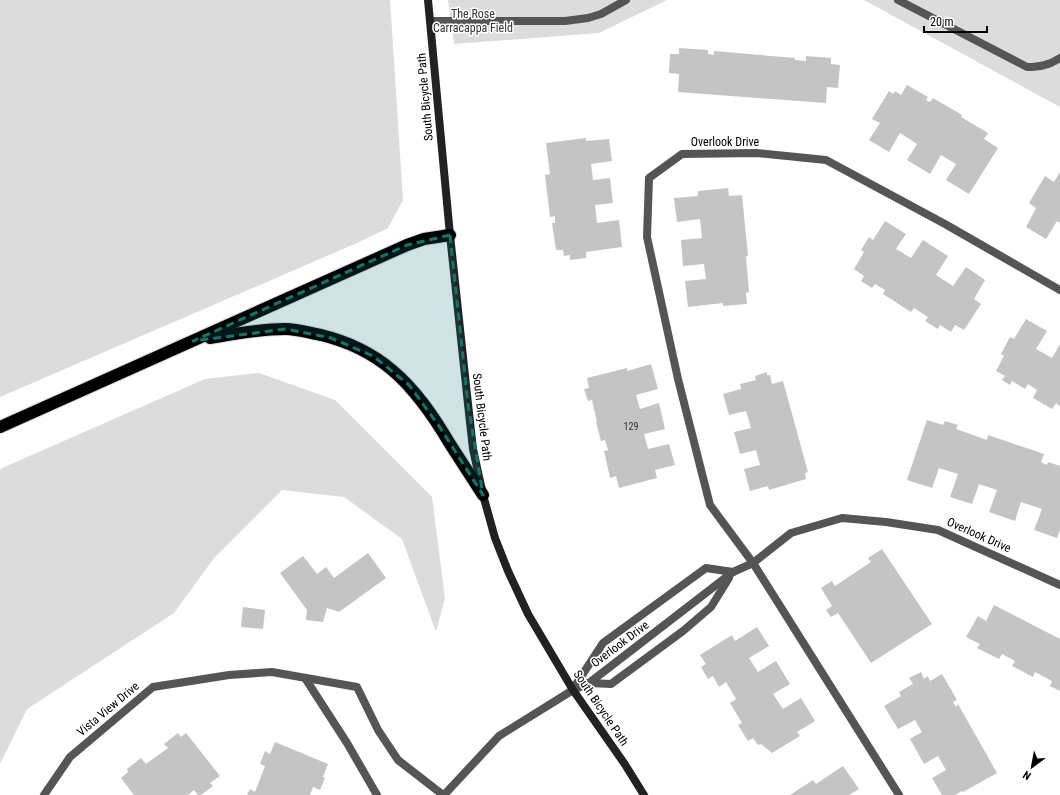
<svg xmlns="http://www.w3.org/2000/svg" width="1060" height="795" font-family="'Roboto Condensed',sans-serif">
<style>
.green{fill:#dcdcdc}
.building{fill:#c4c4c4}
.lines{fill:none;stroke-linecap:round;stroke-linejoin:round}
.highway-casing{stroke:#dbdbdb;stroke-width:14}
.street{stroke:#555;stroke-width:8}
.secondary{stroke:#222;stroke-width:8}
.highway{stroke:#000;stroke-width:12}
.marked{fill:#0f766e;fill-opacity:0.2;stroke:#0f766e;stroke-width:3;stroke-dasharray:8 5;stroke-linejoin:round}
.labels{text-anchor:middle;stroke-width:3;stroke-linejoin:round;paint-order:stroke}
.number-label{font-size:10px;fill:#313131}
.park-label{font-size:12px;fill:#333;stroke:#fff}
.street-label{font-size:12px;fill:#000;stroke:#fff}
</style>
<rect width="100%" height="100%" fill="#fff"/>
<g class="green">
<polygon points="0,0 390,0 403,200 388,228 357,243 0,397"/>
<polygon points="448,0 667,0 599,33 454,44"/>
<polygon points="864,0 1060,0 1060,107"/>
<polygon points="259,373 335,400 432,497 445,598 436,632 402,539 344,497 282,490 214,558 174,613 27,709 0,764 0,469 205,379"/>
</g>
<g class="building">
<polygon points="679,48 708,50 708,54 714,55 714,51 795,58 795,60 806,61 806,56 831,58 831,64 840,65 838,88 827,87 826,103 678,92 679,74 669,73 670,54 679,54"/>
<polygon points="907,85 928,97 926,100 930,102 933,98 962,115 961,117 988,133 984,139 998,148 969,194 946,180 956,164 941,155 930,174 907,160 917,144 900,133 889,152 869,140 880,123 872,119 889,91 893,94 895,91 901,95"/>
<polygon points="586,138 586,141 609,139 612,161 591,164 593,180 610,178 613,203 595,205 597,223 619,220 622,247 586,252 586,258 570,260 570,255 564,256 563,250 556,250 552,223 555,223 555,216 550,217 545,175 550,174 546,143"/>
<polygon points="1060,172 1060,223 1057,221 1046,239 1026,227 1036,208 1029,203 1045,176 1054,182"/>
<polygon points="728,188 729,196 742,195 748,255 746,257 749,292 746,293 747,304 723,306 723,303 688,307 685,281 706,279 704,264 683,266 681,240 702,238 700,219 677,222 674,198 698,196 698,191"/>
<polygon points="885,221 906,234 896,249 911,258 923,240 948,256 936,275 953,286 966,267 985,280 974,299 981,304 964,330 955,325 951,332 940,325 938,329 925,321 928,317 914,308 911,312 883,294 885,290 875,284 872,288 861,281 864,276 854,269 864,252 861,250 869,237 873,240"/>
<polygon points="1026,319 1047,331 1036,349 1052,358 1060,344 1060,406 1056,403 1052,409 1033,398 1037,390 1028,384 1025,389 1012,381 1010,385 1002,380 1005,376 996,371 1004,356 1001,354 1010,337 1014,339"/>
<polygon points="651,364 658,389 636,395 640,409 659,403 665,429 644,434 648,449 669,444 675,465 655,470 657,478 619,488 616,476 610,478 604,451 608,450 605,440 601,441 596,422 597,422 592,400 588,401 584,389 589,388 587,378 627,368 627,371"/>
<polygon points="767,372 767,375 770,375 772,384 783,381 808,472 805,473 806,479 769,490 768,486 750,491 744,469 760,465 756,450 740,454 734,432 751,428 746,411 729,415 723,394 741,389 740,384 756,380 755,376"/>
<polygon points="927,420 943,425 945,421 958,425 956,429 987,440 988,435 1044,454 1041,462 1047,465 1048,462 1060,466 1060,530 1057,538 1034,530 1042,509 1021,502 1015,521 989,512 997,490 979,484 972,504 950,497 958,474 939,468 932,488 907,480"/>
<polygon points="882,549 932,624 871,663 838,613 831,617 826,610 832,606 821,588 832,581 835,586 871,562 868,558"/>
<polygon points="368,553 386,578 339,612 327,608 323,622 306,620 307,610 280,573 303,556 317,574 326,567 334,578"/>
<polygon points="994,605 1060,639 1060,691 1050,686 1052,681 1035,672 1033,677 1012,666 1015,661 1002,654 999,659 977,648 980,644 966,637 978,616 986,621"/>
<polygon points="243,607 265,610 263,629 241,627"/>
<polygon points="757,627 769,646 749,658 758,672 776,661 790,684 773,694 783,709 801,698 815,721 797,732 800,736 772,753 761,744 758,745 753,738 748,741 738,725 742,723 730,703 736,699 726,682 719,687 713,676 708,679 701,667 706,664 700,655 732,635 735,641"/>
<polygon points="921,672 924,679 928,676 930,681 942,674 957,700 953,702 956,707 958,704 997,773 963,792 962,791 955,795 942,795 932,778 946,770 938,756 924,764 910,739 922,732 915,720 898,729 884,706 901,696 899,692 913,684 909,678"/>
<polygon points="178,733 181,737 186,733 220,776 210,783 213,786 201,795 198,795 194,790 188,795 134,795 121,778 128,772 127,769 141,758 146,764 168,748 164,744"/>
<polygon points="275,742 328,764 323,777 325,778 320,790 313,787 310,795 247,795 250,789 255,792 265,766 260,764 265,751 270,754"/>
<polygon points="843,766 859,789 849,795 790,795 813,780 816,784"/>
</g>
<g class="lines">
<defs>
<g id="highway">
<path d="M210 338C234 334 260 329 285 329 297 329 310 333 321 335 346 341 372 353 392 370 416 390 434 417 450 444 461 461 472 478 483 495"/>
<polyline points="0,427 407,245 424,239 450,235"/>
</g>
</defs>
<use href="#highway" class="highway-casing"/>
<g class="street">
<path d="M898 0 1027 67C1040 67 1049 65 1060 58"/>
<polyline points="430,21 565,21 588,18 601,14 626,0"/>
<polyline points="305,678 347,743 377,795"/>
<polyline points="589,683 611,684 683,631 711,607 729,578"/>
<polyline points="573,689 603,643 706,568 733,572"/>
<polyline points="44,795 70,757 153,687 229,675 272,672 357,687 378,730 398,760 443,795"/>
<polyline points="444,795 499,736 573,690 589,683 733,572 753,563 791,533 842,518 886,522 938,530 1060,585"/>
<polyline points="899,795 753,563 710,505 678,379 647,237 649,178 682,154 756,153 826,160 945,224 1060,290"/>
</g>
<polyline class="secondary" points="428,0 450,235 468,404 473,449 483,495 495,538 508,571 528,614 573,690 624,763 644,795"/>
<use href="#highway" class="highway"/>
</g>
<path class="marked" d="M450 235 468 404 483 495 439 426 409 385 373 356 331 338 286 329 193 341 407 245Z"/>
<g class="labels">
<g class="number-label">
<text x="631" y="430">129</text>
</g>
<g class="park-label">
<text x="473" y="18">The Rose<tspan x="473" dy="14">Carracappa Field</tspan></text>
</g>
<g class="street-label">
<text transform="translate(425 97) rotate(-95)" y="4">South Bicycle Path</text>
<text x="725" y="146">Overlook Drive</text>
<text transform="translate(482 417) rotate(83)" y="4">South Bicycle Path</text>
<text transform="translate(979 535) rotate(24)" y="4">Overlook Drive</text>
<text transform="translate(620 644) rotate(-37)" y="4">Overlook Drive</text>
<text transform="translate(601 708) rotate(56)" y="4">South Bicycle Path</text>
<text transform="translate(108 709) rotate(-40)" y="4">Vista View Drive</text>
</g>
</g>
<g transform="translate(1032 767) rotate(212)" stroke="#ffffff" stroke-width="3" paint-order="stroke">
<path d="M0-3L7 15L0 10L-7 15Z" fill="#000000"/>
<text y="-6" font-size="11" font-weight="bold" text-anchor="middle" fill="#000000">N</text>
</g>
<path d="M924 26v6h63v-6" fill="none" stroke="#000000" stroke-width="2"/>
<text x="930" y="26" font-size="12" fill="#000000" stroke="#ffffff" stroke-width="3" paint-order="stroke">20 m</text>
</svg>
